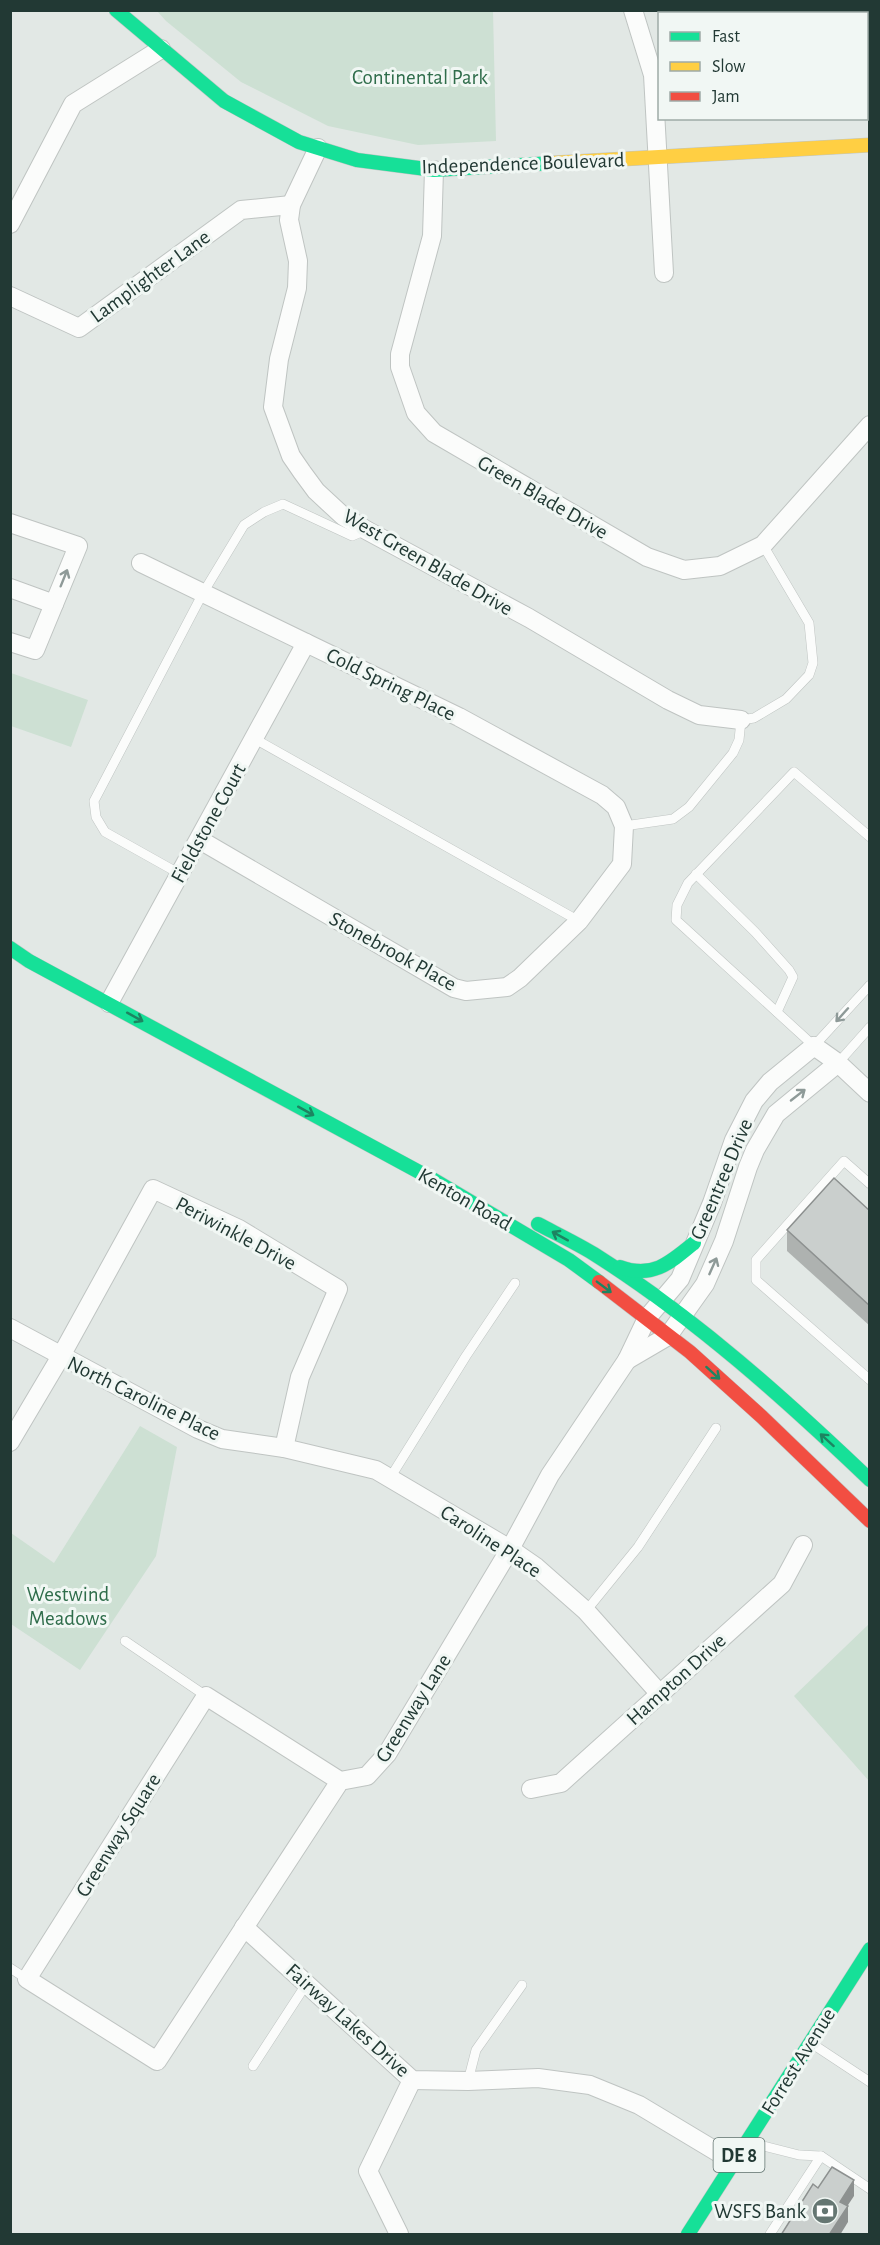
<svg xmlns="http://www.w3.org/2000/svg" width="880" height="2245" font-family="'Alegreya Sans',sans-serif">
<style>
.green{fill:#cde0d3}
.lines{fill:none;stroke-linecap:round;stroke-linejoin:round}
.lane-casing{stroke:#bfc4c2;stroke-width:10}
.street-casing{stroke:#bfc4c2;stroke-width:20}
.fast-casing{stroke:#bfc5c3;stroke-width:15}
.slow-casing{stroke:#bfc5c3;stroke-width:15}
.jam-casing{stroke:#bfc5c3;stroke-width:15}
.lane{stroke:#fbfcfb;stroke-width:9}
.street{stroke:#fbfcfb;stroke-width:18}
.fast{stroke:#16e098;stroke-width:14}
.slow{stroke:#ffcf43;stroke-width:14}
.jam{stroke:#f24e42;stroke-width:14}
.wall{fill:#aeb2b0}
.shaded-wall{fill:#8d9190}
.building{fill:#cacfcd;stroke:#8d9190;stroke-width:1.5}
.oneway{stroke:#8e9a98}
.oneway2{stroke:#1d8461}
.labels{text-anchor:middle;stroke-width:6;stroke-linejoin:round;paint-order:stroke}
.shield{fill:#f1f7f4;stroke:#60726e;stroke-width:1.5}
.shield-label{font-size:20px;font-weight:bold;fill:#223934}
.park-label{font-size:21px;fill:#2f6d4b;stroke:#f1f7f4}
.street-label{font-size:21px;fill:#223934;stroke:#f1f7f4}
.poi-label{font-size:21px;fill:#223934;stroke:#f1f7f4;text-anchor:end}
</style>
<rect width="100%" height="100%" fill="#e2e8e5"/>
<g class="green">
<polygon points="157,11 493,11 496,141 418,145 328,126 241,82 166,21"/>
<polygon points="11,673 88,700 71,747 11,726"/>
<polygon points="140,1426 177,1447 156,1556 80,1670 11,1624 11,1533 54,1563"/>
<polygon points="869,1624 869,1781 794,1696"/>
</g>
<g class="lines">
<defs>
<g id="lane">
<polyline points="255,739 579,921"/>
<polyline points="624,826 673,819 689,807 733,753 739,740 741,720 754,718 786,699 809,675 813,663 809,623 763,545"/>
<polyline points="870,837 794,772 688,883 677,905 676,920 814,1046 870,985"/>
<polyline points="180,874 105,832 96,817 94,801 203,593 244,525 264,512 283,504 352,536 366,530"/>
<polyline points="696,874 755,932 789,970 793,977 777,1012"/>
<polyline points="838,1063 870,1027"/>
<polyline points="870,1184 844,1161 756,1260 756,1280 870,1380"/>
<polyline points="390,1478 466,1356 515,1283"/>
<polyline points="586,1611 638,1547 716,1428"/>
<polyline points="125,1641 206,1696"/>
<polyline points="10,1968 27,1979"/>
<polyline points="814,2045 870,2082"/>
<polyline points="253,2066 307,1983"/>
<polyline points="468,2081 476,2050 522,1985"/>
<polyline points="752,2143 799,2155 821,2156 870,2189"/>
<polyline points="770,2234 821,2156"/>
</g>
<g id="street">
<polyline points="633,10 653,75 664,273"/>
<polyline points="318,148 291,205 289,220 298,261 297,288 279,359 273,407 291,456 302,472 316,491 343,516 366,530 529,618 668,700 699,715 741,720"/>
<polyline points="434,170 432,236 400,354 400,367 416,413 434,433 647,557 684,570 720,566 763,545 870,425"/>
<polyline points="10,224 73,104 161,49"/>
<polyline points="10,296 79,328 241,210 291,205"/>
<polyline points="10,523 78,546 35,650 10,642"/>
<polyline points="141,563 459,717 602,795 616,807 624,826 622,864 579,921 520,978 507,987 466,991 454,988 200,840"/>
<polyline points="10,588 54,604"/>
<polyline points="109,1003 306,643"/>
<polyline points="10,1328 198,1429 222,1439 284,1448 376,1470 510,1549 536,1567 586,1611 660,1694"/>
<polyline points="627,1360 668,1336 705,1284 724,1241 748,1167 755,1150 776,1114 838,1063"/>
<polyline points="10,1442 61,1356 153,1189 239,1229 338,1289 300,1377 284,1448"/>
<polyline points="340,1781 206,1696 27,1979 157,2061 340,1781 367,1776 387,1754 510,1549 550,1475 627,1360 647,1318 680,1279 712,1203 734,1140 754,1101 770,1082 814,1046 838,1063 870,1093"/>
<polyline points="531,1789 561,1783 782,1584 803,1545"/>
<polyline points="244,1927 412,2080 468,2081 538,2078 590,2085 639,2105 734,2162"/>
<polyline points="399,2234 368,2171 412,2080"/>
</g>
<g id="fast">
<polyline points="116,10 224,101 299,142 357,160 434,170 553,163"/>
<polyline points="10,948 29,961 434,1180 569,1260 599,1282"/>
<path d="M538 1224C557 1234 576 1243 594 1254 695 1318 784 1398 870 1480"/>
<path d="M620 1267C652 1279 670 1263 694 1243"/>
<polyline points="688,2234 870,1949"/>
</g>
<polyline id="slow" points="553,163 870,145"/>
<polyline id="jam" points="599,1282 690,1352 762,1417 870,1521"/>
</defs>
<use href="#lane" class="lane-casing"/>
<use href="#street" class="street-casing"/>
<use href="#fast" class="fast-casing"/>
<use href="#slow" class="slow-casing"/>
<use href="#jam" class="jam-casing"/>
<use href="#lane" class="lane"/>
<use href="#street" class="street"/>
<use href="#fast" class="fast"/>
<use href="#slow" class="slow"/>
<use href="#jam" class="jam"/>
</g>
<polygon class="wall" points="870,1211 870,1326 787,1251 787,1230"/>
<g class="shaded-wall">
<polygon points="854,2180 854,2196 840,2217 840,2202"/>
<polygon points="848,2206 848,2222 840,2235 829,2235"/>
</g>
<g class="building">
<polygon points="834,1178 870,1211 870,1306 787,1230"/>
<polygon points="832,2167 854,2180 840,2202 848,2206 829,2235 781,2235 813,2184 818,2188"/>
</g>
<defs><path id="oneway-shaft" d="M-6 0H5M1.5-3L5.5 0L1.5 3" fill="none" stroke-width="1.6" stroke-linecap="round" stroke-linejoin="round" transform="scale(1.5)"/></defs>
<g class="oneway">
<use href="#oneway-shaft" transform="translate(64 578) rotate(-68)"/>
<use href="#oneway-shaft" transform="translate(842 1015) rotate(132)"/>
<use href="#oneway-shaft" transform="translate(798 1095) rotate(-38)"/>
<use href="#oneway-shaft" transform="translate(713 1266) rotate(-66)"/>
</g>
<g class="oneway2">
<use href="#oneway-shaft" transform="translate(135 1017) rotate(29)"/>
<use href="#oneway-shaft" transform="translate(306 1111) rotate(29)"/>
<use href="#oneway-shaft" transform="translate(560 1236) rotate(-151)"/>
<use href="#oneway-shaft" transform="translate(604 1287) rotate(37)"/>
<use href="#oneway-shaft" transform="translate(713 1373) rotate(42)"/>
<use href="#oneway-shaft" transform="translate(827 1440) rotate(-138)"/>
</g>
<defs>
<symbol id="bank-disc" viewBox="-11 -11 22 22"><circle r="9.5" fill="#657672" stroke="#f1f7f4"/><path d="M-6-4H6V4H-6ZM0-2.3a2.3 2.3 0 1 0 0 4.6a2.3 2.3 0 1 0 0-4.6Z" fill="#fff"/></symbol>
</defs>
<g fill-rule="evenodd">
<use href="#bank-disc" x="810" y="2196" width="30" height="30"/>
</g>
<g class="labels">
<rect class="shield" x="713.5" y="2138" width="51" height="34" rx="4.5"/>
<g class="shield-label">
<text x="739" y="2162">DE 8</text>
</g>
<g class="park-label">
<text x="420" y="84">Continental Park</text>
<text x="68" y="1601">Westwind<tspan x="68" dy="24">Meadows</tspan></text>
</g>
<g class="street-label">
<text transform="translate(523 163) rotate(-2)" y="7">Independence Boulevard</text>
<text transform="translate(150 276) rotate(-36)" y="7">Lamplighter Lane</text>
<text transform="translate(543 497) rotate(30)" y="7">Green Blade Drive</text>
<text transform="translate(428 562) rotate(30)" y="7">West Green Blade Drive</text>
<text transform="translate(391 684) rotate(26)" y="7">Cold Spring Place</text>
<text transform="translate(208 823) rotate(-61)" y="7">Fieldstone Court</text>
<text transform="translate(393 951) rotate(29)" y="7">Stonebrook Place</text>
<text transform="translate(721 1179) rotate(-67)" y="7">Greentree Drive</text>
<text transform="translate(465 1199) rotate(30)" y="7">Kenton Road</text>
<text transform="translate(236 1233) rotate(28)" y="7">Periwinkle Drive</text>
<text transform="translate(144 1398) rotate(26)" y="7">North Caroline Place</text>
<text transform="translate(491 1541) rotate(33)" y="7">Caroline Place</text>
<text transform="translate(676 1679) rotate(-42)" y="7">Hampton Drive</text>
<text transform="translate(413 1708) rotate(-58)" y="7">Greenway Lane</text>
<text transform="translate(118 1835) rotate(-58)" y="7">Greenway Square</text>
<text transform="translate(348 2020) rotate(42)" y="7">Fairway Lakes Drive</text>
<text transform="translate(798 2061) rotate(-58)" y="7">Forrest Avenue</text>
</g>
<g class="poi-label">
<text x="806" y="2218">WSFS Bank</text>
</g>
</g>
<rect width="880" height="2245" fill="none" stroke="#223934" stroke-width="24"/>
<rect x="658" y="12" width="210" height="108" fill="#f1f7f4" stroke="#9eaba7" stroke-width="1.5"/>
<rect x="670" y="32" width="30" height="9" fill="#16e098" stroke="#9eaba7" stroke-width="1.5"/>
<text x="712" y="42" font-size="18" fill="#223934">Fast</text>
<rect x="670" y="62" width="30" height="9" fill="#ffcf43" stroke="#9eaba7" stroke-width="1.5"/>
<text x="712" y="72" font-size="18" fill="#223934">Slow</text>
<rect x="670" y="92" width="30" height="9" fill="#f24e42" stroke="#9eaba7" stroke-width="1.5"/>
<text x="712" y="102" font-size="18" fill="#223934">Jam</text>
</svg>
